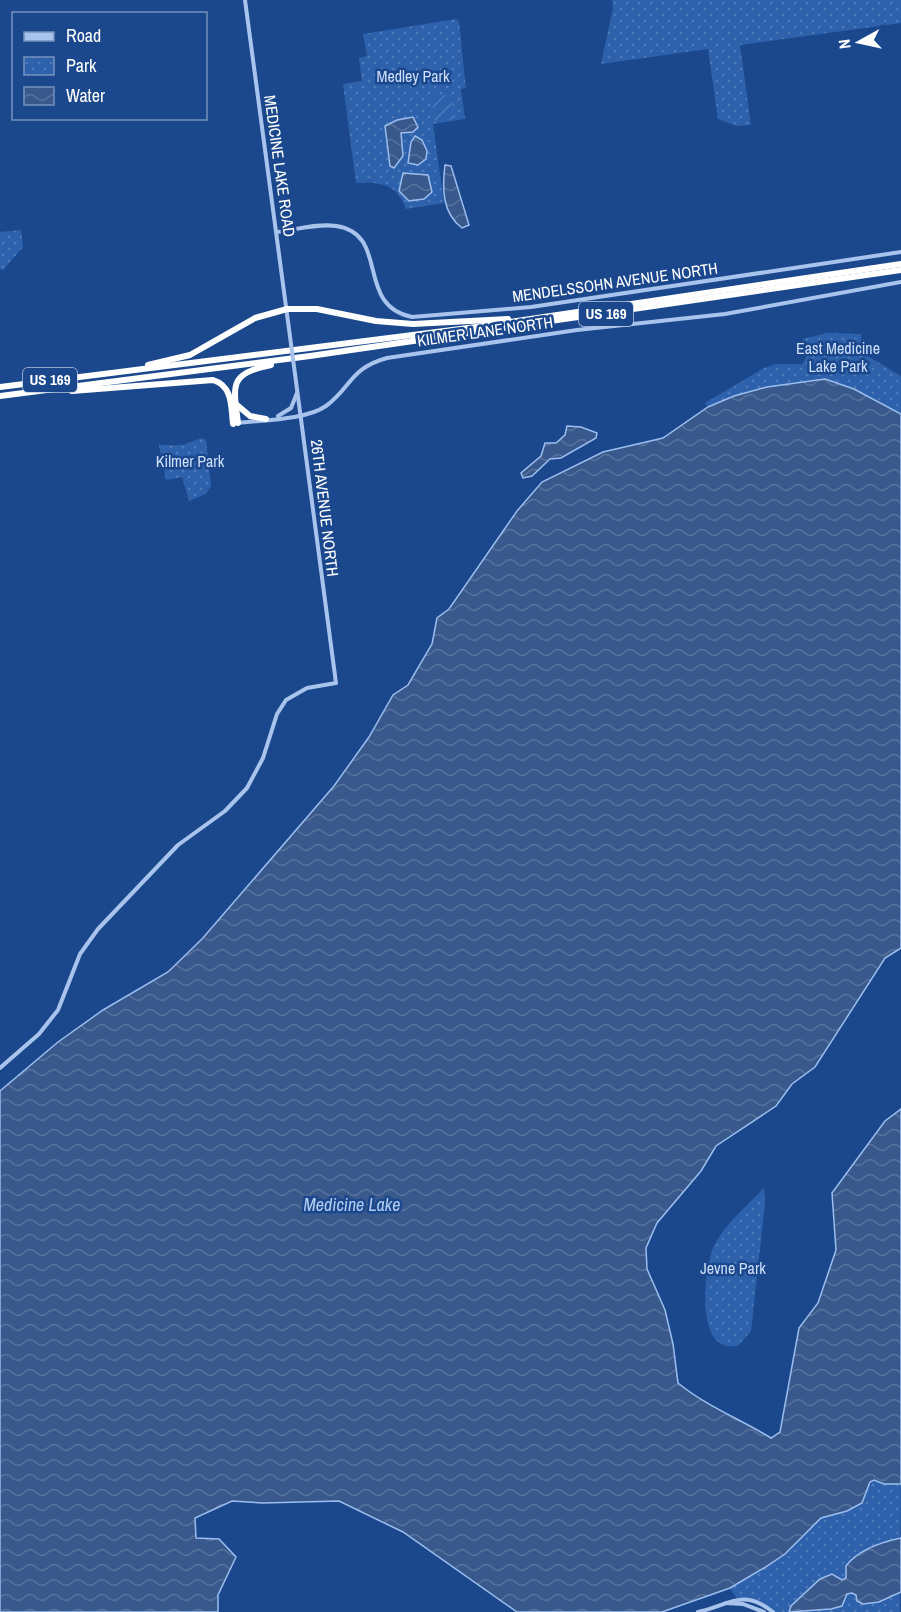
<svg xmlns="http://www.w3.org/2000/svg" width="901" height="1612" font-family="'Archivo Narrow',sans-serif">
<style>
.park{fill:url(#park-dots)}
.garden{fill:url(#garden-furrows)}
.water{fill:url(#water-waves);stroke:#9bbeef;stroke-width:1.5}
.lines{fill:none;stroke-linecap:round;stroke-linejoin:round}
.minor{stroke:#a8c4ed;stroke-width:4}
.highway{stroke:#fff;stroke-width:6}
.minor-bridge{stroke:#a8c4ed;stroke-width:4}
.labels{text-anchor:middle;stroke-width:5;stroke-linejoin:round;paint-order:stroke}
.shield{fill:#1b488d;stroke:#bbc8dd;stroke-width:1.5}
.shield-label{font-size:15px;font-weight:bold;fill:#fff}
.park-label{font-size:16px;fill:#cddffa;stroke:#1b488d}
.street-label{font-size:16px;fill:#fff;stroke:#1b488d}
.water-label{font-size:18px;font-style:italic;fill:#b4cef4;stroke:#1b488d}
</style>
<defs>
<pattern id="park-dots" width="8" height="8" patternUnits="userSpaceOnUse" patternTransform="scale(1.5)"><rect width="8" height="8" fill="#2e61ab"/><path d="M2 2h.1M6 6h.1" fill="none" stroke="#4d79b8" stroke-width="1.8" stroke-linecap="round"/></pattern>
<pattern id="garden-furrows" width="10" height="10" patternUnits="userSpaceOnUse" patternTransform="scale(1.5)"><rect width="10" height="10" fill="#2e61ab"/><path d="M-1 1l2-2M0 10L10 0M9 11l2-2" fill="none" stroke="#4d79b8"/></pattern>
<pattern id="water-waves" width="16" height="10" patternUnits="userSpaceOnUse" patternTransform="scale(1.5)"><rect width="16" height="10" fill="#39598c"/><path d="M0 5q4-4 8 0t8 0" fill="none" stroke="#57729d"/></pattern>
</defs>
<rect width="100%" height="100%" fill="#1b488d"/>
<g class="park">
<polygon points="612,0 901,0 901,23 740,45 751,125 736,126 718,119 708,49 601,64 613,8"/>
<path d="M456 19 459 22C462 45 463 67 466 88L461 89 465 119 433 124 444 203 406 209C399 184 377 181 356 183L343 84 362 81 359 58 367 56 363 34Z"/>
<polygon points="21,230 23,247 3,270 0,269 0,232"/>
<polygon points="827,333 861,334 861,352 901,376 901,414 854,389 825,379 767,387 708,407 705,403 764,368 776,364 802,364 806,358 803,339"/>
<polygon points="201,438 206,440 211,486 206,494 189,501 182,477 166,480 159,445 183,445"/>
<path d="M764 1188 765 1203 751 1331 739 1345C694 1359 703 1266 715 1244 726 1223 748 1205 764 1188Z"/>
<polygon points="874,1480 884,1484 901,1484 900,1612 773,1612 758,1602 737,1599 730,1588 785,1554 821,1518 847,1511"/>
</g>
<polygon class="garden" points="451,94 455,119 435,122 431,97"/>
<g class="water">
<polygon points="413,117 418,127 413,132 401,133 403,156 394,168 390,166 385,126 397,120"/>
<polygon points="415,136 422,140 427,151 426,159 418,165 408,163 411,142"/>
<path d="M445 165 451 166 469 225 462 228C442 213 442 188 445 165Z"/>
<polygon points="403,173 428,175 432,192 424,199 409,201 399,191"/>
<path d="M825 379 854 389 901 414V948L885 958 815 1067 792 1084 776 1106 716 1146 701 1171 657 1223 646 1248 647 1269 665 1310 673 1344 678 1383C706 1406 740 1419 771 1438L780 1432 799 1328 818 1303 836 1250 832 1193 885 1121 901 1109V1484H884L874 1480 870 1482 862 1503 847 1511 821 1518 785 1554 764 1568 730 1588 662 1612H517L403 1532 339 1501 263 1503 232 1501 195 1518 196 1538 219 1539 236 1557 218 1595V1612H0V1091L58 1042 103 1010 168 972 202 939 334 786 369 737 393 695 408 685 432 644 437 618 449 609 517 511 542 482 603 452 663 438 708 407 734 396 767 387Z"/>
<polygon points="567,426 581,427 597,433 596,438 561,458 550,459 532,476 523,478 521,473 541,456 545,443 556,443 565,435"/>
<path d="M901 1538V1592L879 1602 863 1604 857 1601 856 1595 852 1593 847 1594 842 1606 831 1609 789 1612 791 1606 820 1579 832 1574 842 1580 846 1578V1566C858 1550 882 1542 901 1538Z"/>
</g>
<g class="lines">
<g class="minor">
<polyline points="245,0 291,344"/>
<path d="M277 232C295 230 318 223 336 226 391 234 354 305 412 317L531 307 901 252"/>
<polyline points="278,416 291,408 297,393"/>
<path d="M238 423C262 420 306 420 326 406 351 388 350 368 387 358L577 330 725 314 901 282"/>
<polyline points="0,1068 39,1034 58,1010 80,954 98,929 178,845 225,811 247,788 263,758 277,714 286,700 307,688 336,683 295,374"/>
<polyline points="726,1603 743,1604 764,1612"/>
<path d="M698 1612C729 1605 743 1588 773 1612"/>
</g>
<g class="highway">
<polyline points="148,365 190,355 255,318 287,309 317,309 376,321 413,324 508,319"/>
<polyline points="0,387 476,327 901,264"/>
<path d="M72 391 213 380C233 386 231 407 233 424"/>
<polyline points="0,396 310,356 901,270"/>
<polyline points="237,405 250,416 266,419"/>
<path d="M238 423C233 384 229 374 271 365"/>
</g>
<polyline class="minor-bridge" points="291,344 295,374"/>
</g>
<g class="labels">
<g class="shield">
<rect x="579" y="302" width="54" height="24" rx="4.5"/>
<rect x="23" y="368" width="54" height="24" rx="4.5"/>
</g>
<g class="shield-label">
<text x="606" y="319">US 169</text>
<text x="50" y="385">US 169</text>
</g>
<g class="park-label">
<text x="413" y="82">Medley Park</text>
<text x="838" y="354">East Medicine<tspan x="838" dy="18">Lake Park</tspan></text>
<text x="190" y="467">Kilmer Park</text>
<text x="733" y="1274">Jevne Park</text>
</g>
<g class="street-label">
<text transform="translate(280 166) rotate(82)" y="6">MEDICINE LAKE ROAD</text>
<text transform="translate(615 282) rotate(-8)" y="6">MENDELSSOHN AVENUE NORTH</text>
<text transform="translate(485 331) rotate(-8)" y="6">KILMER LANE NORTH</text>
<text transform="translate(325 508) rotate(83)" y="6">26TH AVENUE NORTH</text>
</g>
<g class="water-label">
<text x="352" y="1211">Medicine Lake</text>
</g>
</g>
<rect x="12" y="12" width="195" height="108" fill="#1b488d" stroke="#7691bb" stroke-width="1.5"/>
<rect x="24" y="32" width="30" height="9" fill="#a8c4ed" stroke="#7691bb" stroke-width="1.5"/>
<text x="66" y="42" font-size="18" fill="#ffffff">Road</text>
<rect x="24" y="57" width="30" height="18" fill="url(#park-dots)" stroke="#7691bb" stroke-width="1.5"/>
<text x="66" y="72" font-size="18" fill="#ffffff">Park</text>
<rect x="24" y="87" width="30" height="18" fill="url(#water-waves)" stroke="#7691bb" stroke-width="1.5"/>
<text x="66" y="102" font-size="18" fill="#ffffff">Water</text>
<g transform="translate(859 42) rotate(262)" stroke="#1b488d" stroke-width="4.5" paint-order="stroke">
<path d="M0-4.5L10 22L0 15L-10 22Z" fill="#ffffff"/>
<text y="-9" font-size="16" font-weight="bold" text-anchor="middle" fill="#ffffff">N</text>
</g>
</svg>
